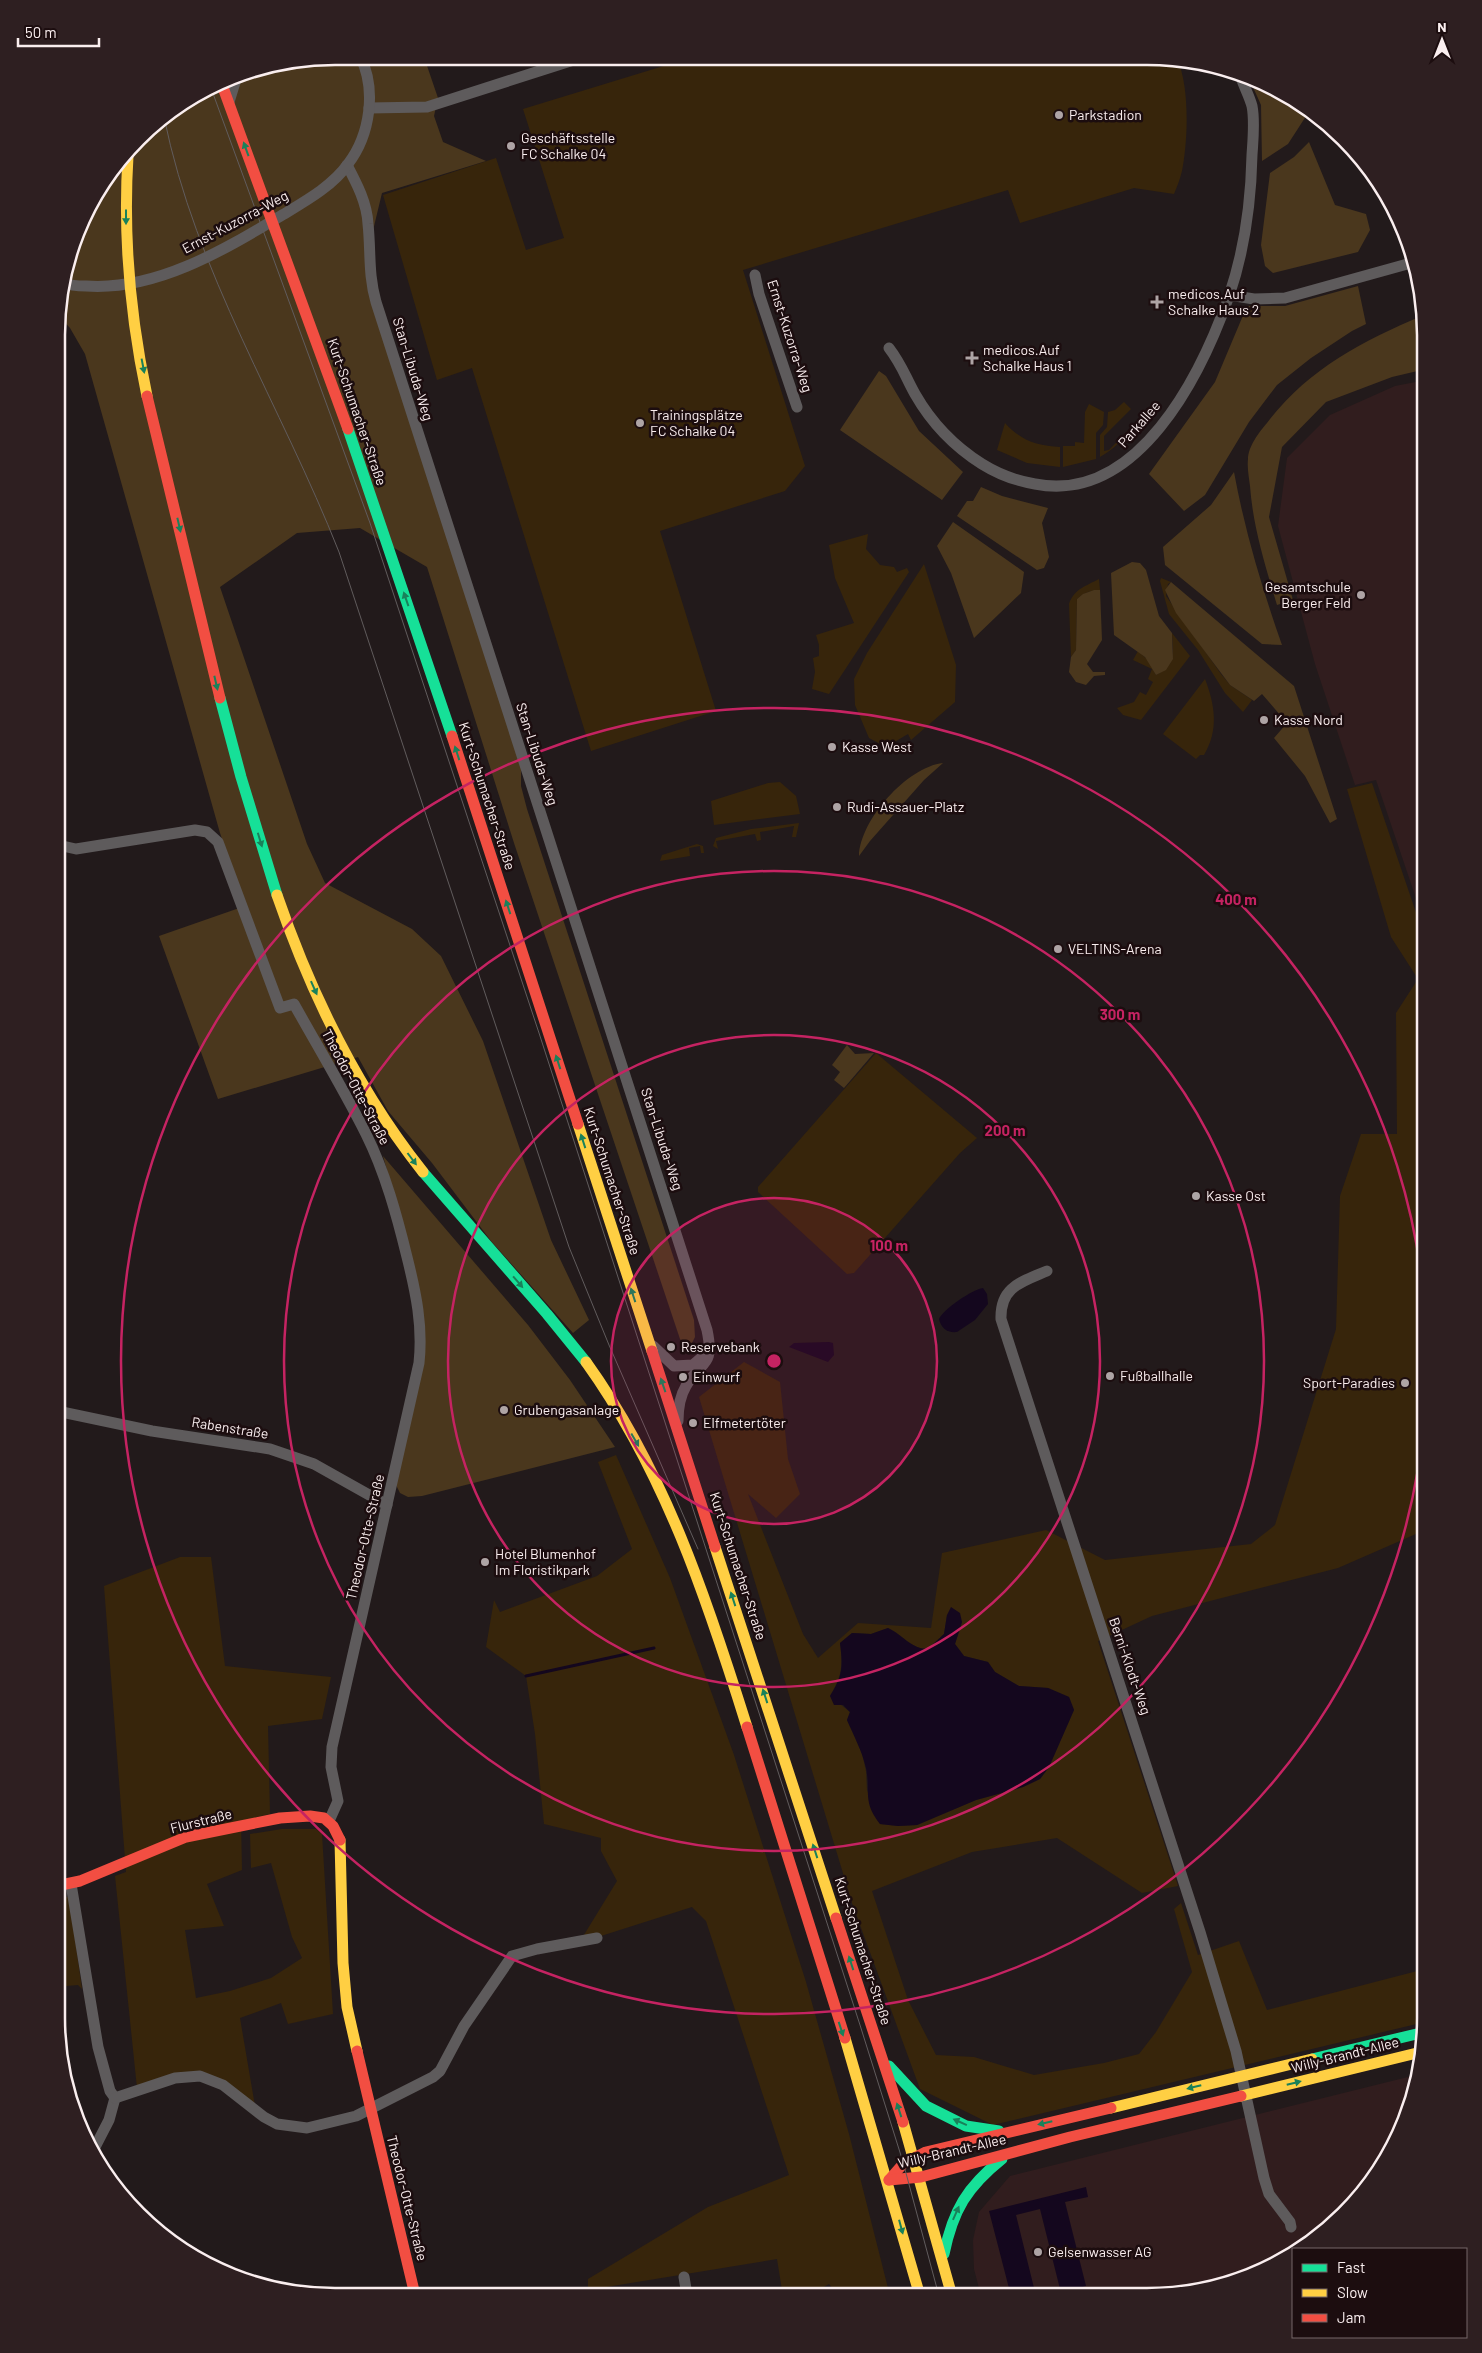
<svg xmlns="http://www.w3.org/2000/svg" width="1482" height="2353" font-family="Barlow,sans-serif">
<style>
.built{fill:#311d1e}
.green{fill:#37250b;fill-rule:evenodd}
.forest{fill:#4a371d}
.water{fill:#14071e}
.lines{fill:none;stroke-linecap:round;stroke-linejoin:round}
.stream{stroke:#14071e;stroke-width:3}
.street{stroke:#5e5b5c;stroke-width:11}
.fast{stroke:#16e098;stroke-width:11}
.slow{stroke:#ffcf43;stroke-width:11}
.jam{stroke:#f24e42;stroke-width:11}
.tram{stroke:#615c5d;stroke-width:1}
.oneway{fill:#19815a}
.ring{fill:none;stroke:#c52362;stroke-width:2.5}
.poi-dot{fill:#aea4a5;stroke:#1c0d0f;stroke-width:2}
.labels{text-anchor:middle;stroke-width:5;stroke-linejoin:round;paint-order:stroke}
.poi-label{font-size:14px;fill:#faeeef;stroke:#1c0d0f;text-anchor:start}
.street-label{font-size:14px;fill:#faeeef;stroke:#1c0d0f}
.rim{fill:none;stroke:#faeeef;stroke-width:2.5}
.centre{fill:#c52362;stroke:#1c0d0f;stroke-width:2.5}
.ring-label{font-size:15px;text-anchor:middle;font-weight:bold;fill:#c52362;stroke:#1c0d0f;stroke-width:5;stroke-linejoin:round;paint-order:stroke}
</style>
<rect width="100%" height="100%" fill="#221a1b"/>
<g class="built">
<polygon points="1426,380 1426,928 1376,780 1355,785 1315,664 1278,526 1287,458 1330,415 1395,386"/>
<polygon points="1416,2075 1405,2124 1368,2187 1316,2239 1299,2249 1293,2249 1293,2253 1253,2276 1147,2297 981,2296 974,2269 973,2240 979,2212 1010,2176"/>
</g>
<g class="green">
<path d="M693 57 1177 59C1190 86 1188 141 1182 171 1180 179 1177 187 1174 194L1134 188 1020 223 1008 190 743 270 805 466 785 491 660 531 716 711 591 751 472 368 437 380 383 195 496 158 526 250 564 238 523 109Z"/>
<path d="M1124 402 1131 409 1104 436V451L1109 450 1145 413C1132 430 1119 446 1100 457V435L1107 427 1108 412 1115 410Z"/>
<polygon points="1089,404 1104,412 1103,425 1096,433 1096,459 1063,467 1063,446 1075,446 1075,442 1084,443 1085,412"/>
<path d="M1005 423C1021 441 1038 446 1060 447V467L1027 463 997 450Z"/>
<polygon points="868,534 866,549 880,565 894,567 897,572 907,568 909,572 829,694 812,689 815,672 813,658 819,656 819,645 816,635 854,623 835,578 829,545"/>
<polygon points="924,564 956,665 955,702 911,740 908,734 886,747 869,738 855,705 854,679 867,653"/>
<polygon points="1161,578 1171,582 1168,584 1166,596 1221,674 1230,685 1252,700 1243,712 1225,693 1198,650 1169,614 1160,581"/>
<path d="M1099 579 1100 590C1091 590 1084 593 1077 599L1076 650 1071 657 1069 604C1074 589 1086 586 1099 579Z"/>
<path d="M1172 633 1190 656 1141 720 1123 715 1117 708 1134 702 1140 692 1146 695 1153 682 1148 679 1152 669 1133 660 1138 651 1148 660 1156 675C1177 664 1173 654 1172 633Z"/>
<path d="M1205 679C1215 705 1219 730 1204 755H1200L1196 759 1163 734Z"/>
<polygon points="780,782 796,796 800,814 714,825 711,801 768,783"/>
<path d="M1372 783 1426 942V1010L1419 1012 1425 1033V1530L1338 1568 1152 1616 1098 1641 1178 1886 1142 1893 1057 1838 972 1852 872 1891 908 2000 936 2055 974 2057 1034 2075 1104 2063 1139 2054 1156 2032 1192 1972 1174 1909 1181 1903 1198 1955 1239 1941 1267 2010 1425 1969V2022L993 2125 920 2089 852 1903 699 1397 744 1362 780 1382 788 1459 800 1494 776 1518 748 1494 803 1634 818 1658 858 1623 931 1628 942 1553 1046 1530 1105 1560 1251 1544 1275 1525 1336 1329 1340 1196 1361 1134H1397L1396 1013 1418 979 1391 937 1347 789ZM947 1615 962 1622 955 1644 964 1656 988 1662 995 1672 1019 1686 1048 1688 1069 1697 1074 1710 1049 1767 1040 1779 1023 1787 976 1800 917 1825 898 1826 880 1824 867 1790 866 1771 862 1753 847 1720 850 1712 830 1696C842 1676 843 1666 840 1643L852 1633 871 1634 888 1628C903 1635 911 1649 928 1649L944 1634Z"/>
<polygon points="799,823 796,837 792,837 794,826 760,832 761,840 757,841 755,834 716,841 718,849 713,846 716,838 751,829"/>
<polygon points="697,844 703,846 704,853 701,853 700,846 689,848 690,856 660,861 662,855"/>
<polygon points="876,1053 977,1138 960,1153 854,1273 847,1274 758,1192 758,1187"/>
<polygon points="616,1455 670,1578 734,1755 806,1982 849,2134 890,2296 839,2296 829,2284 808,2296 783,2296 777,2259 588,2290 588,2279 708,2207 789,2175 706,1921 692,1907 579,1943 617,1881 601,1851 601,1838 544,1824 535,1734 526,1676 486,1647 494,1600 500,1612 597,1576 632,1549 598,1462"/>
<polygon points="180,1557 211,1557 225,1666 331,1677 322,1719 268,1726 270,1814 241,1821 242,1870 207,1884 224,1926 185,1930 196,1998 230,1991 271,1978 302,1958 292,1937 271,1863 251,1868 250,1834 282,1829 316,1829 322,1834 333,2014 288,2024 281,2003 240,2018 255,2106 214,2077 137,2088 115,1876 126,1872 104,1586"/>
<polygon points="56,1897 69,1897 82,1989 78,1985 56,1987"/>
</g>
<g class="forest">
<polygon points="335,56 424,57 438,98 434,116 443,142 486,161 382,193 370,243 370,282 521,759 521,786 527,809 694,1320 695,1337 691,1345 684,1344 680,1339 514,843 427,567 360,528 297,533 220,587 307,844 325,883 412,929 441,956 483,1041 551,1240 589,1320 573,1333 491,1241 432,1163 388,1111 358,1057 218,1099 159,936 245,906 220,833 85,354 70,328 59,316 59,299 85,212 151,126 229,77"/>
<polygon points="1248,76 1310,110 1288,144 1262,161 1261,105"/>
<polygon points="1309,142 1335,205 1366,214 1370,230 1358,252 1273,273 1265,266 1261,245 1270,173 1294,157"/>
<polygon points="1358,286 1366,324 1352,331 1311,358 1277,385 1249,422 1205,495 1184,511 1149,474 1215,382 1247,306 1285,306"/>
<path d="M1422 316 1426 335V369L1392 377 1326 402 1282 447 1269 517 1293 600 1277 605C1265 565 1253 527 1250 486 1249 477 1247 468 1248 459 1248 447 1259 432 1267 423 1307 370 1362 341 1422 316Z"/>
<polygon points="879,371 886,376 919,431 963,472 942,500 840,430"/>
<path d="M1234 472C1245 532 1262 588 1282 645L1262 644 1165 565 1163 547 1211 505Z"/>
<polygon points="981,487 1002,496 1048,508 1042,523 1049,557 1044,568 1037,570 957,516 967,501 973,501"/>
<polygon points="953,522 1024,572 1021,593 974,638 951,573 937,546"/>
<polygon points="1132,562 1140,563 1146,570 1159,616 1172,633 1173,659 1166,670 1156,675 1145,657 1114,635 1111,573"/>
<polygon points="1171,582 1294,686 1337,819 1330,823 1305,776 1274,738 1287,723 1262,694 1254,701 1230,685 1176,613 1165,590"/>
<polygon points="1094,590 1100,590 1102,640 1087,664 1093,672 1105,672 1105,675 1094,676 1086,685 1076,682 1069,672 1071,657 1076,650 1077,599 1083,594"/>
<path d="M943 763 924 780 870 841 859 856C860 820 907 767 943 763Z"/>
<polygon points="847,1045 855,1054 874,1053 844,1088 834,1080 840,1072 832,1065"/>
<polygon points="383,1156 528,1325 570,1380 615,1447 422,1496 408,1497 400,1493 396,1485 422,1350 395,1199"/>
</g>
<g class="water">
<path d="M983 1288 987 1294 988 1304 975 1320 957 1332C947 1333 941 1328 939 1319 942 1310 973 1289 983 1288Z"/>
<polygon points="829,1342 833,1343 834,1355 828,1362 789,1347 794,1343"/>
<path d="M951 1607 960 1613 962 1622 955 1644 964 1656 988 1662 995 1672 1019 1686 1048 1688 1069 1697 1074 1710 1049 1767 1040 1779 1023 1787 976 1800 917 1825 898 1826 880 1824C862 1801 871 1793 866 1768 862 1751 854 1736 847 1720L850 1712 843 1705H834L830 1696C843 1676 843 1666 840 1643L852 1633 871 1634 888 1628C903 1635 911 1649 928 1649L944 1634 947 1615Z"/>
<polygon points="1086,2187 1088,2197 1065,2202 1086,2286 1061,2293 1040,2209 1016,2215 1036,2296 1011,2296 989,2211"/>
</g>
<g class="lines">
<polyline class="stream" points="526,1676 654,1648"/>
<g class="street">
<polyline points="229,102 237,76"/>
<polyline points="369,108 427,107 583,57"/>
<path d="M347 165C357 184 367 203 368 224 371 252 368 274 376 302L707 1330C715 1368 701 1360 686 1386 680 1396 678 1409 678 1421"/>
<polyline points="755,275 759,294 797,407"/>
<path d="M64 283C71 286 78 286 86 286 155 291 222 251 279 217 302 203 332 187 348 164 370 135 377 90 360 56"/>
<polyline points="1229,295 1254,299 1285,298 1411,263"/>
<path d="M889 348C902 365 905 376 915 394 931 422 955 447 982 464 998 474 1017 481 1035 484 1138 504 1201 375 1229 296 1244 252 1251 201 1252 155 1253 139 1255 121 1252 106 1249 95 1243 85 1240 74"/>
<path d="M58 845 76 849 195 830 207 832 218 842 280 1008 294 1004C318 1047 344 1090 366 1134 385 1172 397 1216 407 1257 416 1293 423 1326 419 1363L332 1747 331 1767 338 1801 329 1821"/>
<path d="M1047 1271C1021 1282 1000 1287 1001 1319L1200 1932 1236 2051 1264 2178 1269 2194 1290 2222 1291 2227"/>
<polyline points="653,1346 674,1366 693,1365 707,1353"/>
<polyline points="57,1411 152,1431 270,1449 314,1464 387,1505"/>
<polyline points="71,1884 98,2047 110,2091 115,2098 109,2120 93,2151"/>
<polyline points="115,2098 175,2078 200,2076 223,2085 264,2117 277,2124 307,2128 356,2116 433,2077 440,2071 464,2026 512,1956 537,1949 597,1938"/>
<polyline points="684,2277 687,2295"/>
</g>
<g class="fast">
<polyline points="348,429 452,736"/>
<polyline points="220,698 241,777 277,895"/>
<polyline points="423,1172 547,1314 586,1362"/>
<polyline points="1312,2059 1425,2032"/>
<polyline points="889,2066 926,2106 966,2126 999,2131"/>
<path d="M944 2254C953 2210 967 2187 1002 2159"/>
</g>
<g class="slow">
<path d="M128 156C123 237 130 316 147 396"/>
<path d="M277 895C311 994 358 1090 423 1172"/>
<polyline points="578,1124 652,1351"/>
<path d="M586 1362C665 1472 707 1599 747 1727"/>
<polyline points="715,1547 836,1918"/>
<polyline points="340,1840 343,1963 347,2007 357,2051"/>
<polyline points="845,2038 920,2296"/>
<polyline points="1241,2096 1421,2052"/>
<polyline points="1111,2108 1312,2059"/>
<polyline points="903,2122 952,2296"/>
</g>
<g class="jam">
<polyline points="221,82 348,429"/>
<polyline points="147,396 220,698"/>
<polyline points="452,736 578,1124"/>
<polyline points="652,1351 715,1547"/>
<polyline points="747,1727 845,2038"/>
<polyline points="56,1886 80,1881 186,1837 280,1818 310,1816 324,1818 333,1826 340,1840"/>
<polyline points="836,1918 903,2122"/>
<polyline points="357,2051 415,2295"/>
<polyline points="889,2180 903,2164 926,2152 1111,2108"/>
<polyline points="889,2180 921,2177 1070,2137 1241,2096"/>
</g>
<g class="tram">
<polyline points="211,88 370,523 539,1033 860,2025 903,2162 939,2296"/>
<path d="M164 117C196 274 281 405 339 552L569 1247 609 1345 698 1549"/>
</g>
</g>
<defs><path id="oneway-solid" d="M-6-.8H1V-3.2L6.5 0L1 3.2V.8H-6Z" transform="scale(1.25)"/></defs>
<g class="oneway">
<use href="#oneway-solid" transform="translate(246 149) rotate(-110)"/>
<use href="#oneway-solid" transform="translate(126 217) rotate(90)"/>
<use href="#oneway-solid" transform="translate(143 366) rotate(79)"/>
<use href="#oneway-solid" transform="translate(179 525) rotate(77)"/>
<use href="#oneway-solid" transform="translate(406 599) rotate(-109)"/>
<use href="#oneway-solid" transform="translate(216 683) rotate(77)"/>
<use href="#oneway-solid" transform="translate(457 753) rotate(-108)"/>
<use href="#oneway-solid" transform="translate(260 840) rotate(73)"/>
<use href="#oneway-solid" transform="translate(508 907) rotate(-108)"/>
<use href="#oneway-solid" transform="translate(314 988) rotate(66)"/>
<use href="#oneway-solid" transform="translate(558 1062) rotate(-108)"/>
<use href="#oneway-solid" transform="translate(583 1141) rotate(-108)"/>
<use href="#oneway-solid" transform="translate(412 1159) rotate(53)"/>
<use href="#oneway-solid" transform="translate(518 1282) rotate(49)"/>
<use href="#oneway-solid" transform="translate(633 1295) rotate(-108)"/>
<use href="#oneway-solid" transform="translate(663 1385) rotate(-109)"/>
<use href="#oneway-solid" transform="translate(635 1440) rotate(60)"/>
<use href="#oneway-solid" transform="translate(733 1599) rotate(-108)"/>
<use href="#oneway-solid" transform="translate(765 1696) rotate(-108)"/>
<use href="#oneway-solid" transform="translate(815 1851) rotate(-108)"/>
<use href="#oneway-solid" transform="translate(851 1963) rotate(-108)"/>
<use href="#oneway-solid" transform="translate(841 2029) rotate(72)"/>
<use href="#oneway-solid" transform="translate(1294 2083) rotate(-14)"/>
<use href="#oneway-solid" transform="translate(1194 2087) rotate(166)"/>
<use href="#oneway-solid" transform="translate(899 2110) rotate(-108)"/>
<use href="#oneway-solid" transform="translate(960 2122) rotate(-156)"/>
<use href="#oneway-solid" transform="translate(1045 2123) rotate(167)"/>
<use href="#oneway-solid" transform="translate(956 2213) rotate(-66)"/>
<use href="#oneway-solid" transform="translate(901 2227) rotate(75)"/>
</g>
<circle cx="774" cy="1361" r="163" fill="#c52362" fill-opacity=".12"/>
<g class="ring">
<circle cx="774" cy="1361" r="163"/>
<circle cx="774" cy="1361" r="326"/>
<circle cx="774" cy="1361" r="490"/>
<path d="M1425 1412A653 653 0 1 1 1425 1310"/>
</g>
<g class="poi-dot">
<circle cx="1059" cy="115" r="5"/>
<circle cx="511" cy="146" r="5"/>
<path d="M1154.5 294.5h5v5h5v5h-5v5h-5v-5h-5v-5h5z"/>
<path d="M969.5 350.5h5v5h5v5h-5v5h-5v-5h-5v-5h5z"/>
<circle cx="640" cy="423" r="5"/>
<circle cx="1361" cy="595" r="5"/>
<circle cx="1264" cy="720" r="5"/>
<circle cx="832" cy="747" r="5"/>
<circle cx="837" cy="807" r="5"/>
<circle cx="1058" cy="949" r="5"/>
<circle cx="1196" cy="1196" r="5"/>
<circle cx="671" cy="1347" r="5"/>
<circle cx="1110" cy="1376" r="5"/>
<circle cx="683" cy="1377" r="5"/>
<circle cx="1405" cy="1383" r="5"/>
<circle cx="504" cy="1410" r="5"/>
<circle cx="693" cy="1423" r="5"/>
<circle cx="485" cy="1562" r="5"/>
<circle cx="1038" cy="2252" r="5"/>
</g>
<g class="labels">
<g class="poi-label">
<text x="1069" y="120">Parkstadion</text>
<text x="521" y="143">Geschäftsstelle<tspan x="521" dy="16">FC Schalke 04</tspan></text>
<text x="1168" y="299">medicos.Auf<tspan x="1168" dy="16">Schalke Haus 2</tspan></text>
<text x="983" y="355">medicos.Auf<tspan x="983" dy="16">Schalke Haus 1</tspan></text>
<text x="650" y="420">Trainingsplätze<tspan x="650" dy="16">FC Schalke 04</tspan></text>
<text x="1351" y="592" text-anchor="end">Gesamtschule<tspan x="1351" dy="16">Berger Feld</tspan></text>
<text x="1274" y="725">Kasse Nord</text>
<text x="842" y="752">Kasse West</text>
<text x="847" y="812">Rudi-Assauer-Platz</text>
<text x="1068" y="954">VELTINS-Arena</text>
<text x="1206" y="1201">Kasse Ost</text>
<text x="681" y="1352">Reservebank</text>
<text x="1120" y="1381">Fußballhalle</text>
<text x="693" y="1382">Einwurf</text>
<text x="1395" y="1388" text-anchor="end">Sport-Paradies</text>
<text x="514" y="1415">Grubengasanlage</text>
<text x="703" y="1428">Elfmetertöter</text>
<text x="495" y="1559">Hotel Blumenhof<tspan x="495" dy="16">Im Floristikpark</tspan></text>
<text x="1048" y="2257">Gelsenwasser AG</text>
</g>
<g class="street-label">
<text transform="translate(235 222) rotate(-28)" y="5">Ernst-Kuzorra-Weg</text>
<text transform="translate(790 336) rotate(72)" y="5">Ernst-Kuzorra-Weg</text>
<text transform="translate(413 369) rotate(73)" y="5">Stan-Libuda-Weg</text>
<text transform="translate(357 412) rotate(71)" y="5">Kurt-Schumacher-Straße</text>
<text transform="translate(1139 424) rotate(-49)" y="5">Parkallee</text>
<text transform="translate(537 754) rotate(72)" y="5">Stan-Libuda-Weg</text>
<text transform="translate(487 796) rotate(72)" y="5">Kurt-Schumacher-Straße</text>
<text transform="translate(356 1087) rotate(62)" y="5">Theodor-Otte-Straße</text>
<text transform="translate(662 1139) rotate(72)" y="5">Stan-Libuda-Weg</text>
<text transform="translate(612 1181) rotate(72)" y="5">Kurt-Schumacher-Straße</text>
<text transform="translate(230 1428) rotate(9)" y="5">Rabenstraße</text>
<text transform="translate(365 1537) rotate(-77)" y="5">Theodor-Otte-Straße</text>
<text transform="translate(738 1566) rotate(72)" y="5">Kurt-Schumacher-Straße</text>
<text transform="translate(1130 1666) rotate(71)" y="5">Berni-Klodt-Weg</text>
<text transform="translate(201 1821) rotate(-14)" y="5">Flurstraße</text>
<text transform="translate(863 1951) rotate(72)" y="5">Kurt-Schumacher-Straße</text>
<text transform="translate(1345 2055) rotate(-14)" y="5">Willy-Brandt-Allee</text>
<text transform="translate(952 2151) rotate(-13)" y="5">Willy-Brandt-Allee</text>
<text transform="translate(407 2198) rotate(76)" y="5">Theodor-Otte-Straße</text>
</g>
</g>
<path d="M0 0H1482V2353H0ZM335 65H1147A270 270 0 0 1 1417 335V2018A270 270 0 0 1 1147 2288H335A270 270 0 0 1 65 2018V335A270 270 0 0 1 335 65Z" fill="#2e1f21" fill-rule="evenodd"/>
<path class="rim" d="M335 65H1147A270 270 0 0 1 1417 335V2018A270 270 0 0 1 1147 2288H335A270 270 0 0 1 65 2018V335A270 270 0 0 1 335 65Z"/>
<circle cx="774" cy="1361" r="8" class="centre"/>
<g class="ring-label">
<text x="1236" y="905">400 m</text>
<text x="1120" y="1020">300 m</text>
<text x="1005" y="1136">200 m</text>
<text x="889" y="1251">100 m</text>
</g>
<rect x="1292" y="2248" width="175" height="90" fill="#1c0d0f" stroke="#756769"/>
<rect x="1302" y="2264" width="25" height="8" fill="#16e098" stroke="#756769"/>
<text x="1337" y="2273" font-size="15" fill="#faeeef">Fast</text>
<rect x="1302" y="2289" width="25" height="8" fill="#ffcf43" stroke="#756769"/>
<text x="1337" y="2298" font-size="15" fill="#faeeef">Slow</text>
<rect x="1302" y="2314" width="25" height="8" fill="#f24e42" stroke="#756769"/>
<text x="1337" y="2323" font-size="15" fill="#faeeef">Jam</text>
<g transform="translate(1442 40)" stroke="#1c0d0f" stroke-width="4" paint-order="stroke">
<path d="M0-4L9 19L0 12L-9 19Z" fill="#faeeef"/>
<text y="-8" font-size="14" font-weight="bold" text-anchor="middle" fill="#faeeef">N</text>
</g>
<path d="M18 38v8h81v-8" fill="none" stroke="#faeeef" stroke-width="2.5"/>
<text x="25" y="38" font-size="15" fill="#faeeef" stroke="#1c0d0f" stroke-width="4" paint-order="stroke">50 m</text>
</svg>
